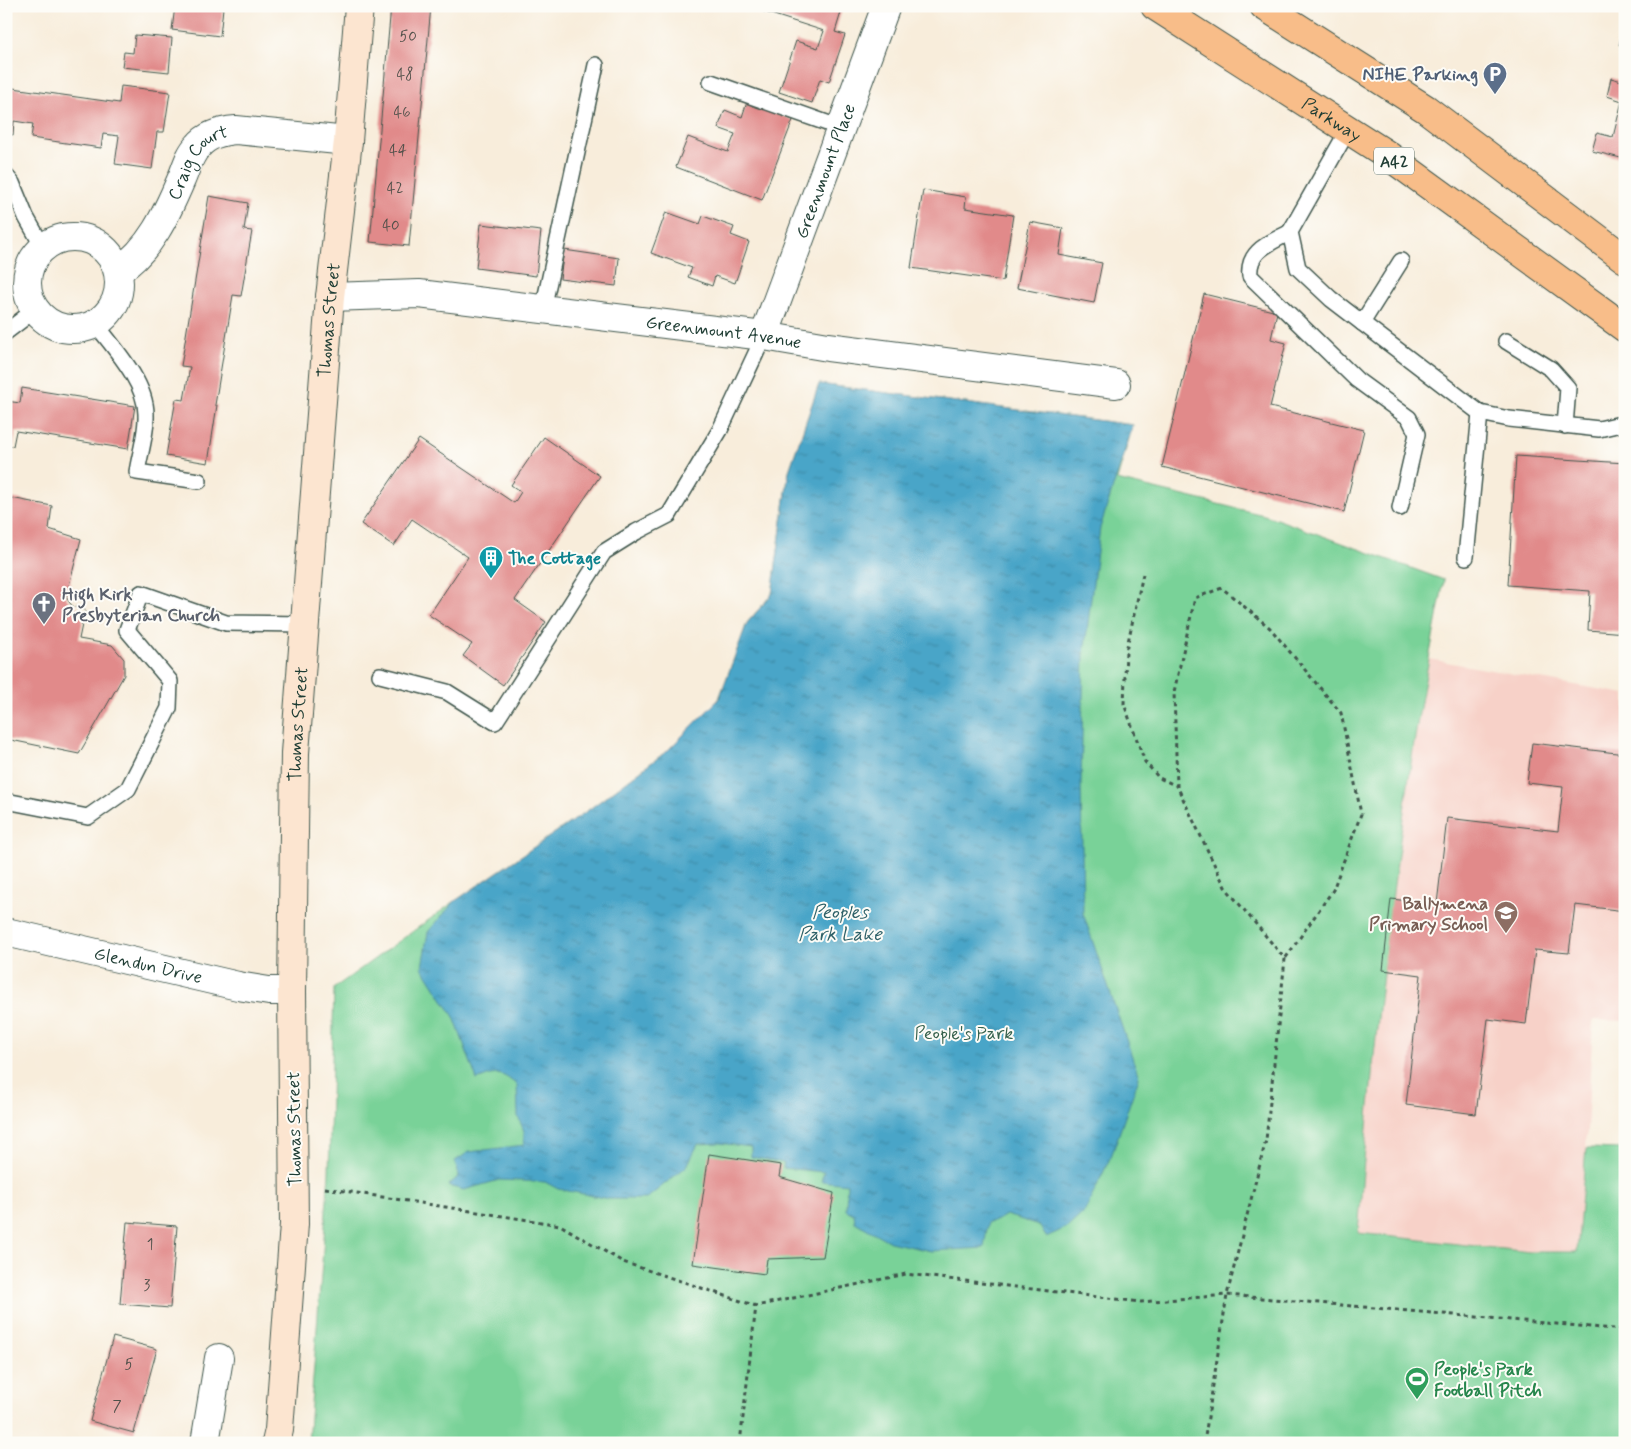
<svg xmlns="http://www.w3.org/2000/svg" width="1631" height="1449" font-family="Mynerve,sans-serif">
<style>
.built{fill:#f7d1c8}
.green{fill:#79d298;stroke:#4c8866}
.water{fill:url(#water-ripples);stroke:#34717e}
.building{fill:#e18a8a}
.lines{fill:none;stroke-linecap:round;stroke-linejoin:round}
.lane-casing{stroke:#40574d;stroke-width:18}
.street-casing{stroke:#40574d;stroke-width:30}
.secondary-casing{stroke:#40574d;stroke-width:30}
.primary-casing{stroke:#40574d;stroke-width:30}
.path{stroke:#40574d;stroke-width:3;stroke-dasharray:4 4;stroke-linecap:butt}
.lane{stroke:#fff;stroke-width:15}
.street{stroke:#fff;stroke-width:28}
.secondary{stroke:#fce5d0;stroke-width:28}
.primary{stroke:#f8bd89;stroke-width:28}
.labels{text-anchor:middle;stroke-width:4;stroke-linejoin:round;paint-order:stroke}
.number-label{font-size:15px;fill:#50504a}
.shield{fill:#fdfcf7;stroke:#62766e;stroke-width:1}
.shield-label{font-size:16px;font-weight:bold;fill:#1f3d34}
.service-label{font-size:18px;font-weight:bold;fill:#4e5e75;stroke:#fdfcf7;text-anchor:end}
.street-label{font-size:18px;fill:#1f3d34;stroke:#fdfcf7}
.culture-label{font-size:18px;font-weight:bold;fill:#0d838f;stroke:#fdfcf7;text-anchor:start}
.worship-label{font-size:18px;font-weight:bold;fill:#5b616d;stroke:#fdfcf7;text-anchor:start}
.education-label{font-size:18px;font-weight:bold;fill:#785e54;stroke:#fdfcf7;text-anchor:end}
.park-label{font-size:18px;fill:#36624d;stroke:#fdfcf7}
.leisure-label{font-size:18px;font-weight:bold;fill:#27864d;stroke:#fdfcf7;text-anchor:start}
.water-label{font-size:19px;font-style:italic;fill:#2e6168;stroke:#fdfcf7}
</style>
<defs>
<pattern id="water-ripples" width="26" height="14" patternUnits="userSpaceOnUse" patternTransform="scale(1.25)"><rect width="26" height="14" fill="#49a5c8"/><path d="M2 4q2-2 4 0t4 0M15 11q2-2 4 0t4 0" fill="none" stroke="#3c88a3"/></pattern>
</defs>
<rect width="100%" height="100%" fill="#fdfcf7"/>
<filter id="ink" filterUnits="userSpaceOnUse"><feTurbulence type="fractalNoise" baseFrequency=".02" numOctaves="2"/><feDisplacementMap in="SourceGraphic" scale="10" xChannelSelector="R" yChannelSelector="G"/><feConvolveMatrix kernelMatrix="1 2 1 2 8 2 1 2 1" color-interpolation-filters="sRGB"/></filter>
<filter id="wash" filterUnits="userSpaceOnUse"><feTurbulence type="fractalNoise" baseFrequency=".0096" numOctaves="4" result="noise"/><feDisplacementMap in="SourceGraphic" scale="20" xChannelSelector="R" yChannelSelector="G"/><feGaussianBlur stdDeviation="1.12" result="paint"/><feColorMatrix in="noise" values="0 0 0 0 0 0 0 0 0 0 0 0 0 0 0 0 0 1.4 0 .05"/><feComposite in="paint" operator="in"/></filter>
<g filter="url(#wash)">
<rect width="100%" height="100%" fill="#f8eddb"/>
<polygon class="built" points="1429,659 1625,694 1625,1021 1593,1020 1586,1148 1578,1252 1530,1252 1358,1233 1369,1097 1391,899 1410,768"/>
<path class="green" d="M819 384 1133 425 1117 480 1268 516 1444 580C1432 644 1419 707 1410 770 1387 924 1370 1078 1358 1233L1530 1252H1577L1586 1148 1625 1149V1443H308L329 1173 334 988 455 901 587 811 667 751 719 699 747 623 772 594 789 471Z"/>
<path class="water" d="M819 384 1133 425 1100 528 1084 654 1081 782 1083 913 1139 1077 1112 1154 1085 1211 1068 1227 1046 1237 1039 1225 1006 1215 996 1221 988 1222 984 1248 931 1251 890 1242 855 1222 854 1214 846 1210 847 1184 821 1181 824 1172 783 1168 784 1163 751 1157V1147L719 1143 698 1144 687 1166 646 1199H609L558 1189 545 1182 499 1180 464 1190 448 1186 459 1176 455 1161 469 1152 524 1145V1131L518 1117 517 1085C500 1071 497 1072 477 1080L454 1017 422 967 428 932 455 901 587 811 667 751 719 699 747 623 772 594 789 471Z"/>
<g id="blocks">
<g class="building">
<polygon points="175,6 223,8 220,36 172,30"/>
<polygon points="391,6 431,6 409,246 370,242"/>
<polygon points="746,6 843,6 835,32 845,35 829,82 820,79 812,103 779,92 796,41 818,48 824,31"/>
<polygon points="1624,25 1625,25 1625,46 1619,45"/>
<polygon points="135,35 172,38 169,72 122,67 124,52 133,53"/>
<polygon points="1611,78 1625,82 1625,159 1592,151 1597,133 1613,137 1622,101 1607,96"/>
<polygon points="121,86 170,92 164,132 157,132 152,169 115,164 119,136 103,134 101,148 31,138 33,124 14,121 13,135 6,134 6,87 119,103"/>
<polygon points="747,102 793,120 762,200 676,167 688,137 728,152 735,134 718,128 725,110 742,117"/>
<polygon points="923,190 966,197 965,208 1013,215 1003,281 911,268"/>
<polygon points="209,196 248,203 244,230 252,231 241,296 233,295 215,405 217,405 208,463 166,456 176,399 184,400 190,367 181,366"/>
<polygon points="666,212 700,224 703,216 734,227 731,235 749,242 735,283 715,276 712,286 688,277 692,268 651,253"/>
<polygon points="1030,222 1063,228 1059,255 1102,263 1094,303 1017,288"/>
<polygon points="481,224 541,231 536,276 476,268"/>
<polygon points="564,250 619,258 616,286 560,279"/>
<polygon points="1204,294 1277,312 1271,339 1286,343 1270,407 1364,430 1344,512 1162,467"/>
<polygon points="22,388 135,406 128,449 16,431 13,446 6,445 6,401 20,403"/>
<polygon points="544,437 600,476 515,600 546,622 503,685 463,656 472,644 429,615 468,557 412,519 394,546 361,524 419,439 514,503 521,492 511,485"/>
<polygon points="1516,456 1625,463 1625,633 1588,630 1590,591 1508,585"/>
<polygon points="6,497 52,506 49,529 81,539 66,597 72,606 85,610 79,639 112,645 124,659 124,675 79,754 6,739"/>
<polygon points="1532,743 1625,754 1625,911 1575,905 1569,953 1535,950 1526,1024 1488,1019 1476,1114 1406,1105 1421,975 1383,970 1391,899 1437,904 1447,818 1558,831 1563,787 1527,783"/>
<polygon points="709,1154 781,1165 779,1177 834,1193 823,1257 767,1259 765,1274 693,1264"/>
<polygon points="127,1222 177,1226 170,1308 120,1304"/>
<polygon points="113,1337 157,1349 134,1433 90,1421"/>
</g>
</g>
</g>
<g filter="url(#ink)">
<use href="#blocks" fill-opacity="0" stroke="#40574d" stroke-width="1"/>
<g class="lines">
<defs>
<g id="lane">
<polyline points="711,82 841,128"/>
<polyline points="1348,130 1290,232 1298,268 1331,299 1480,413 1509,419 1599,429 1625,423"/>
<polyline points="6,176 12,183 26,217 43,247"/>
<path d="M1290 232C1271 243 1247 250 1250 276L1357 380 1409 418 1417 434 1400 508"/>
<polyline points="543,309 596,65"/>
<path d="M95 323C113 347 146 382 146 414 147 432 140 453 137 472L199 481"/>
<polyline points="1362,323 1401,261"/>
<polyline points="6,332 36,309"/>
<polyline points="1506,341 1551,369 1568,388 1565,426"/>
<polyline points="1466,557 1480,413"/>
<polyline points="380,675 447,692 495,722 604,552 636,532 669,515 720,430 764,336"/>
<polyline points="6,801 88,817 128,789 169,708 170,681 127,630 141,593 226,623 306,624"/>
</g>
<g id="street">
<circle cx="73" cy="283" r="46"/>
<path id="s1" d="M118 271C150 250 166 215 181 180 186 169 189 155 198 146 207 135 222 131 236 130L348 141"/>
<path id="s2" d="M330 297 419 294 764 336 828 347 1116 384"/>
<path id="s3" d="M764 336 886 6"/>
<path id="s4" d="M6 932 238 986 269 991H292"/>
<polyline points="205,1443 219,1358"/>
</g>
<g id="secondary">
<path id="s5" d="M276 1443 279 1430 294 1224 292 991 295 753 330 297 348 141 359 6"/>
</g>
<g id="primary">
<path id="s6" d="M1155 6 1386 154 1625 328"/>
<polyline points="1264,6 1426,109 1625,259"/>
</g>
</defs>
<use href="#lane" class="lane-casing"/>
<use href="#street" class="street-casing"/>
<use href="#secondary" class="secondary-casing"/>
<use href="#primary" class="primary-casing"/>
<g class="path">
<polyline points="1143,574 1126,651 1124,704 1145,762 1159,778 1177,786"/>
<polyline points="325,1188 560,1225 623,1262 756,1306 906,1274 1141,1302 1227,1295 1625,1330"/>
<polyline points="740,1443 756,1306"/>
<polyline points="1204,1443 1227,1295 1266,1140 1285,959 1225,887 1177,786 1174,692 1195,598 1222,588 1270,628 1341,713 1361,814 1333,890 1285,959"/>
</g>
<use href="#lane" class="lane"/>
<use href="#street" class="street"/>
<use href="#secondary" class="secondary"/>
<use href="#primary" class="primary"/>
</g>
</g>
<defs>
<symbol id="parking-pin" viewBox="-11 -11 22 30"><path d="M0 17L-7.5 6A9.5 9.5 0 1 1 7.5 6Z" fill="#5c6f8a" stroke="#fdfcf7"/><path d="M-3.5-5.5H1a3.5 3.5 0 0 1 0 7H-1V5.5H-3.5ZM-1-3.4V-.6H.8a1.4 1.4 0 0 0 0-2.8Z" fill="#fff"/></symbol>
<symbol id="building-pin" viewBox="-11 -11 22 30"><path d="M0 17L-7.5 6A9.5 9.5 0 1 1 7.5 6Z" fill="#0f9aa8" stroke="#fdfcf7"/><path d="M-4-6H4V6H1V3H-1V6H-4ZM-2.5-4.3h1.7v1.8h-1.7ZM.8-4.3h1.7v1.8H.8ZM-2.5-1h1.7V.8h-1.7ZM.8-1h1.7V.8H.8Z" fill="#fff"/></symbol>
<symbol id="church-pin" viewBox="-11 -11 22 30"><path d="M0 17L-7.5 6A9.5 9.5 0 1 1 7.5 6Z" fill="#6b7280" stroke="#fdfcf7"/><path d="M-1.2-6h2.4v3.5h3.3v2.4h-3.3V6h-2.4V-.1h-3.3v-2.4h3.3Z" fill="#fff"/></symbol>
<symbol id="school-pin" viewBox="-11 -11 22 30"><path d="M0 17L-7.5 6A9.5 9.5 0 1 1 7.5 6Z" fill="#8d6e63" stroke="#fdfcf7"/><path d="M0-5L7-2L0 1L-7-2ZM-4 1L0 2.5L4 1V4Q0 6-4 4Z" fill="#fff"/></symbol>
<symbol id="stadium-pin" viewBox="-11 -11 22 30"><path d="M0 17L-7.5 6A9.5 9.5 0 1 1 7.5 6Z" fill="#2e9e5b" stroke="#fdfcf7"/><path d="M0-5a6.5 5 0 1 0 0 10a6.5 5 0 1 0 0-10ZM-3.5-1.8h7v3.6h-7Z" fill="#fff"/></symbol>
</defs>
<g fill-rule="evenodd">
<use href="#parking-pin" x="1481" y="60" width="28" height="38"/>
<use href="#building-pin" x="477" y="544" width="28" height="38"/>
<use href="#church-pin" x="30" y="590" width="28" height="38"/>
<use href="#school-pin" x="1492" y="899" width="28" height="38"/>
<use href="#stadium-pin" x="1403" y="1365" width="28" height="38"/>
</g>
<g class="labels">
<g class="number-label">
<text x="408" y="41">50</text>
<text x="405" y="79">48</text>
<text x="402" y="117">46</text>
<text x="398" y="155">44</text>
<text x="395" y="193">42</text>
<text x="391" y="230">40</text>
<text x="150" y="1249">1</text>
<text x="147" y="1290">3</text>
<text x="129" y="1369">5</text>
<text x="117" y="1411">7</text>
</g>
<rect class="shield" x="1374" y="147.5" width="40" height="27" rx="4"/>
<g class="shield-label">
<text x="1394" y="167">A42</text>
</g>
<g class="service-label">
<text x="1478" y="80">NIHE Parking</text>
</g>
<g class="street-label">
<text dy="6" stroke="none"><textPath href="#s6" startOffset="210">Parkway</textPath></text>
<text dy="6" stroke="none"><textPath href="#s1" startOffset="138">Craig Court</textPath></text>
<text dy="6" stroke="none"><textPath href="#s3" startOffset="176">Greenmount Place</textPath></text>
<text dy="6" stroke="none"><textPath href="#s5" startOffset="1125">Thomas Street</textPath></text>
<text dy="6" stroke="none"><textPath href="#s2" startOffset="396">Greenmount Avenue</textPath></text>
<text dy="6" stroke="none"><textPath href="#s5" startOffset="720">Thomas Street</textPath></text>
<text dy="6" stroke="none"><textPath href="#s4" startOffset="146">Glendun Drive</textPath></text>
<text transform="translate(294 1129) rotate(-91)" y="6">Thomas Street</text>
</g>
<g class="culture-label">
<text x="508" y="564">The Cottage</text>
</g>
<g class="worship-label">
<text x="62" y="600">High Kirk<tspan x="62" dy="21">Presbyterian Church</tspan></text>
</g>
<g class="education-label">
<text x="1488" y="909">Ballymena<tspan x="1488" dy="21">Primary School</tspan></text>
</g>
<g class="park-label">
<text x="964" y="1039">People's Park</text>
</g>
<g class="leisure-label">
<text x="1434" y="1375">People's Park<tspan x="1434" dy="21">Football Pitch</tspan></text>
</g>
<g class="water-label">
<text x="840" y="918">Peoples<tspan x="840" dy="22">Park Lake</tspan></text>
</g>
</g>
<rect width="1631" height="1449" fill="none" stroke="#fdfcf7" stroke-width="25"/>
</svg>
